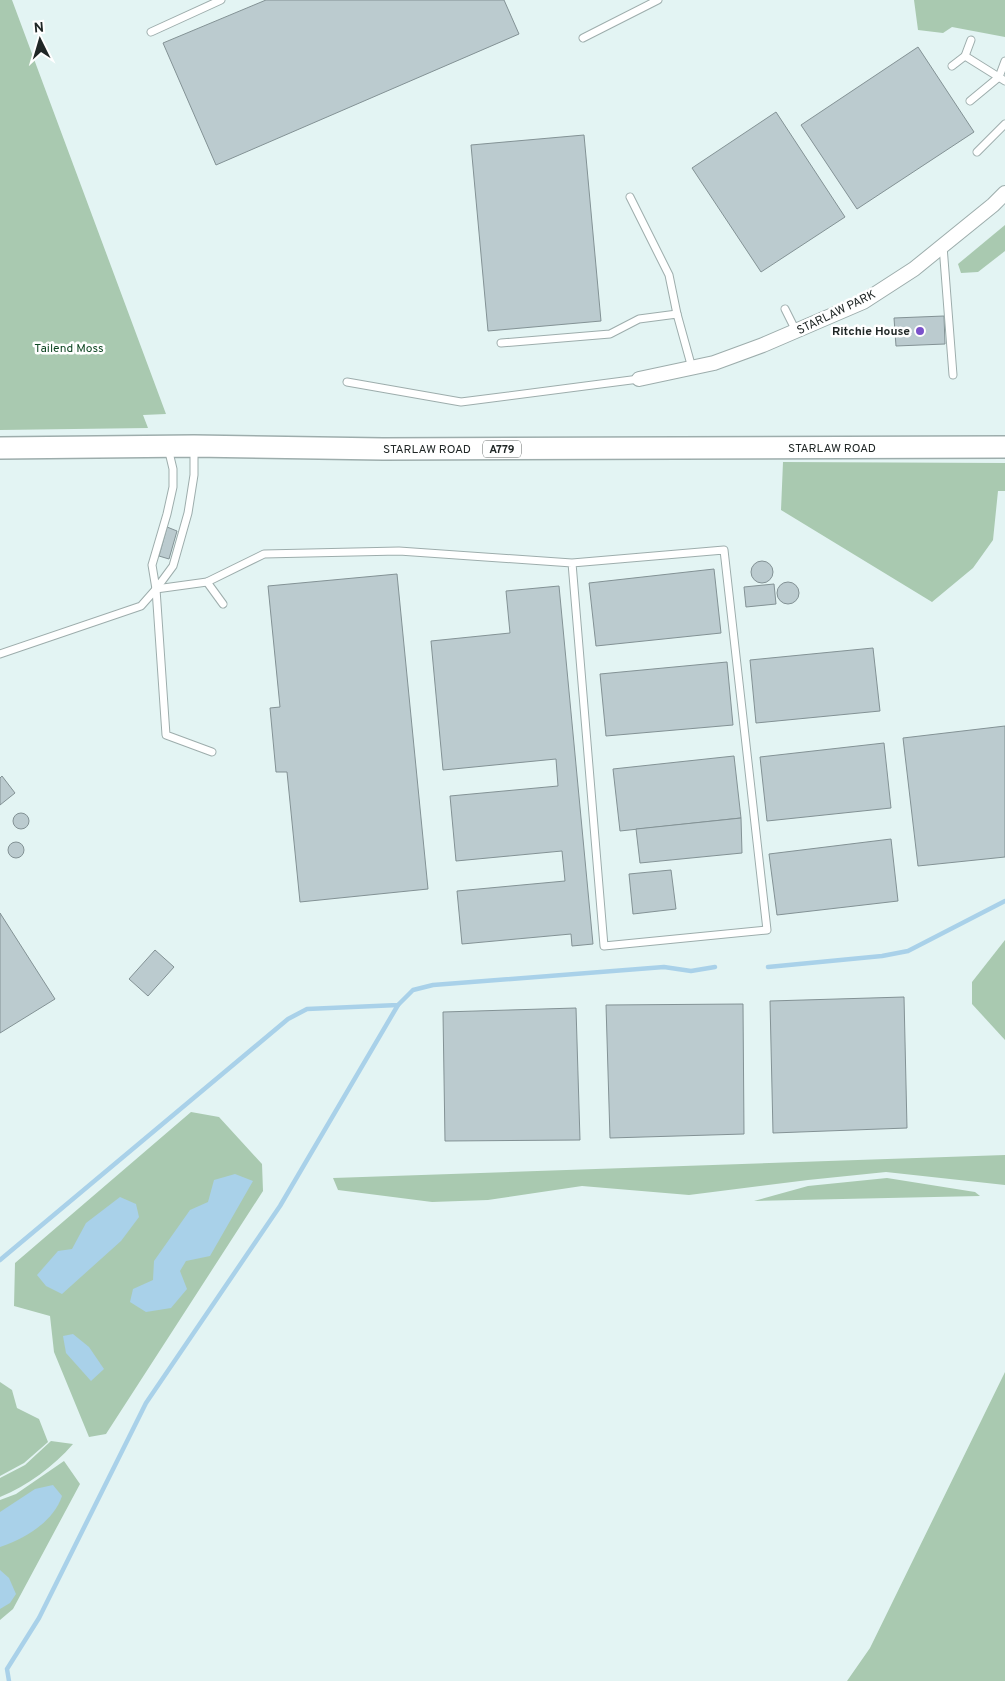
<svg xmlns="http://www.w3.org/2000/svg" width="1005" height="1681" font-family="Overpass,sans-serif">
<style>
.green{fill:#a9c9b0}
.water{fill:#a9d1e9}
.lines{fill:none;stroke-linecap:round;stroke-linejoin:round}
.stream{stroke:#a9d1e9;stroke-width:4.5}
.building{fill:#bbcbcf;stroke:#839295}
.lane-casing{stroke:#9dadac;stroke-width:9}
.street-casing{stroke:#9dadac;stroke-width:16}
.primary-casing{stroke:#9dadac;stroke-width:24}
.lane{stroke:#fff;stroke-width:7}
.street{stroke:#fff;stroke-width:14}
.primary{stroke:#fff;stroke-width:21}
.poi-dot{fill:#7a51ca;stroke:#fff;stroke-width:2}
.labels{text-anchor:middle;stroke-width:5;stroke-linejoin:round;paint-order:stroke}
.shield{fill:#fff;stroke:#636867;stroke-width:1}
.shield-label{font-size:11px;font-weight:bold;fill:#202726}
.street-label{font-size:12px;fill:#202726;stroke:#fff}
.poi-label{font-size:12px;font-weight:bold;fill:#202726;stroke:#fff;text-anchor:end}
.park-label{font-size:12px;fill:#104824;stroke:#fff}
</style>
<rect width="100%" height="100%" fill="#e3f4f3"/>
<g class="green">
<polygon points="0,0 12,0 166,414 143,415 148,428 0,430"/>
<polygon points="914,0 1005,0 1005,37 952,27 943,33 918,30"/>
<polygon points="1005,225 1005,251 978,272 961,273 958,264"/>
<polygon points="783,462 1005,463 1005,491 998,491 993,540 973,568 932,602 781,510"/>
<polygon points="1005,940 1005,1040 972,1004 972,982"/>
<polygon points="191,1112 219,1117 262,1164 263,1191 106,1434 89,1437 54,1352 50,1316 14,1306 15,1263"/>
<polygon points="1005,1155 1005,1185 886,1172 808,1180 689,1195 582,1186 488,1200 432,1202 338,1190 333,1178"/>
<polygon points="887,1178 975,1192 980,1196 754,1201 808,1186"/>
<polygon points="1005,1372 1005,1681 847,1681 870,1648"/>
<polygon points="0,1382 12,1390 17,1408 39,1419 48,1442 24,1463 0,1476"/>
<path d="M51 1441 73 1444C54 1466 27 1486 0 1497V1478L25 1465Z"/>
<polygon points="64,1461 80,1484 13,1609 0,1620 0,1500 16,1494"/>
</g>
<g class="water">
<polygon points="235,1174 253,1181 210,1256 186,1261 180,1271 187,1289 171,1308 146,1312 130,1302 133,1289 153,1280 154,1261 190,1210 208,1202 214,1180"/>
<polygon points="120,1197 136,1204 139,1217 121,1241 62,1294 46,1286 37,1275 58,1251 72,1249 86,1223"/>
<polygon points="73,1334 89,1347 104,1369 91,1381 66,1353 63,1336"/>
<path d="M53 1485 62 1496C53 1522 26 1538 0 1547V1512L35 1489Z"/>
<polygon points="0,1570 9,1578 16,1594 10,1603 0,1609"/>
</g>
<g class="lines">
<g class="stream">
<polyline points="768,967 882,956 908,951 1005,901"/>
<polyline points="0,1260 288,1019 307,1009 398,1005 413,990 433,985 664,967 691,971 715,967"/>
<polyline points="9,1681 7,1669 39,1618 146,1403 280,1206 398,1005"/>
</g>
</g>
<g class="building">
<polygon points="266,0 504,0 519,34 216,165 163,43"/>
<polygon points="918,47 974,132 857,209 801,125"/>
<polygon points="776,112 845,217 761,272 692,168"/>
<polygon points="584,135 601,321 488,331 471,145"/>
<polygon points="944,316 945,344 896,346 894,318"/>
<polygon points="167,527 177,531 169,559 159,556"/>
<circle cx="762" cy="572" r="11"/>
<polygon points="714,569 721,633 596,646 589,583"/>
<polygon points="397,574 428,889 300,902 287,772 276,772 270,708 280,707 268,586"/>
<circle cx="788" cy="593" r="11"/>
<polygon points="774,584 776,604 746,607 744,587"/>
<polygon points="559,586 593,944 572,946 571,934 462,944 457,891 565,881 562,851 456,861 450,796 558,786 556,759 443,770 431,641 510,633 506,591"/>
<polygon points="873,648 880,711 756,723 750,660"/>
<polygon points="727,662 733,725 606,736 600,674"/>
<polygon points="1005,726 1005,857 918,866 903,738"/>
<polygon points="884,743 891,808 767,821 760,757"/>
<polygon points="734,756 741,818 620,831 613,769"/>
<polygon points="2,776 15,793 0,805 0,778"/>
<circle cx="21" cy="821" r="8"/>
<polygon points="741,818 742,853 640,863 636,829"/>
<polygon points="891,839 898,901 777,915 769,854"/>
<circle cx="16" cy="850" r="8"/>
<polygon points="671,870 676,909 633,914 629,874"/>
<polygon points="0,913 55,999 0,1033"/>
<polygon points="155,950 174,967 148,996 129,979"/>
<polygon points="904,997 907,1128 773,1133 770,1001"/>
<polygon points="743,1004 744,1134 610,1138 606,1005"/>
<polygon points="576,1008 580,1140 445,1141 443,1012"/>
</g>
<g class="lines">
<defs>
<g id="lane">
<polyline points="151,32 221,0"/>
<polyline points="583,38 658,0"/>
<polyline points="965,56 1005,81"/>
<polyline points="952,66 965,56 971,40"/>
<polyline points="970,101 999,77 1005,61"/>
<polyline points="977,152 1005,124"/>
<polyline points="630,197 669,275 677,314"/>
<polyline points="943,246 953,375"/>
<polyline points="785,309 796,331"/>
<polyline points="501,343 610,334 639,319 677,314 692,368"/>
<polyline points="347,382 461,402 639,379"/>
<polyline points="168,448 173,469 173,487 167,514 152,565 156,589 173,566 188,513 194,475 194,449"/>
<polyline points="207,582 223,604"/>
<polyline points="156,589 166,735 212,752"/>
<polyline points="0,654 141,606 156,589 207,582 264,554 399,551 572,563 724,550 767,930 604,946 572,563"/>
</g>
<polyline id="street" points="639,379 714,363 763,345 863,302 914,269 993,205 1005,193"/>
<polyline id="primary" points="0,448 194,446 383,449 1005,447"/>
</defs>
<use href="#lane" class="lane-casing"/>
<use href="#street" class="street-casing"/>
<use href="#primary" class="primary-casing"/>
<use href="#lane" class="lane"/>
<use href="#street" class="street"/>
<use href="#primary" class="primary"/>
</g>
<circle class="poi-dot" cx="920" cy="331" r="5"/>
<g class="labels">
<rect class="shield" x="483" y="440.5" width="38" height="17" rx="4"/>
<g class="shield-label">
<text x="502" y="453">A779</text>
</g>
<g class="street-label">
<text transform="translate(836 312) rotate(-26)" y="4">STARLAW PARK</text>
<text x="832" y="452">STARLAW ROAD</text>
<text x="427" y="453">STARLAW ROAD</text>
</g>
<g class="poi-label">
<text x="910" y="335">Ritchie House</text>
</g>
<g class="park-label">
<text x="69" y="352">Tailend Moss</text>
</g>
</g>
<g transform="translate(40 40) rotate(355)" stroke="#ffffff" stroke-width="4" paint-order="stroke">
<path d="M0-4L9 19L0 12L-9 19Z" fill="#202726"/>
<text y="-8" font-size="14" font-weight="bold" text-anchor="middle" fill="#202726">N</text>
</g>
</svg>
